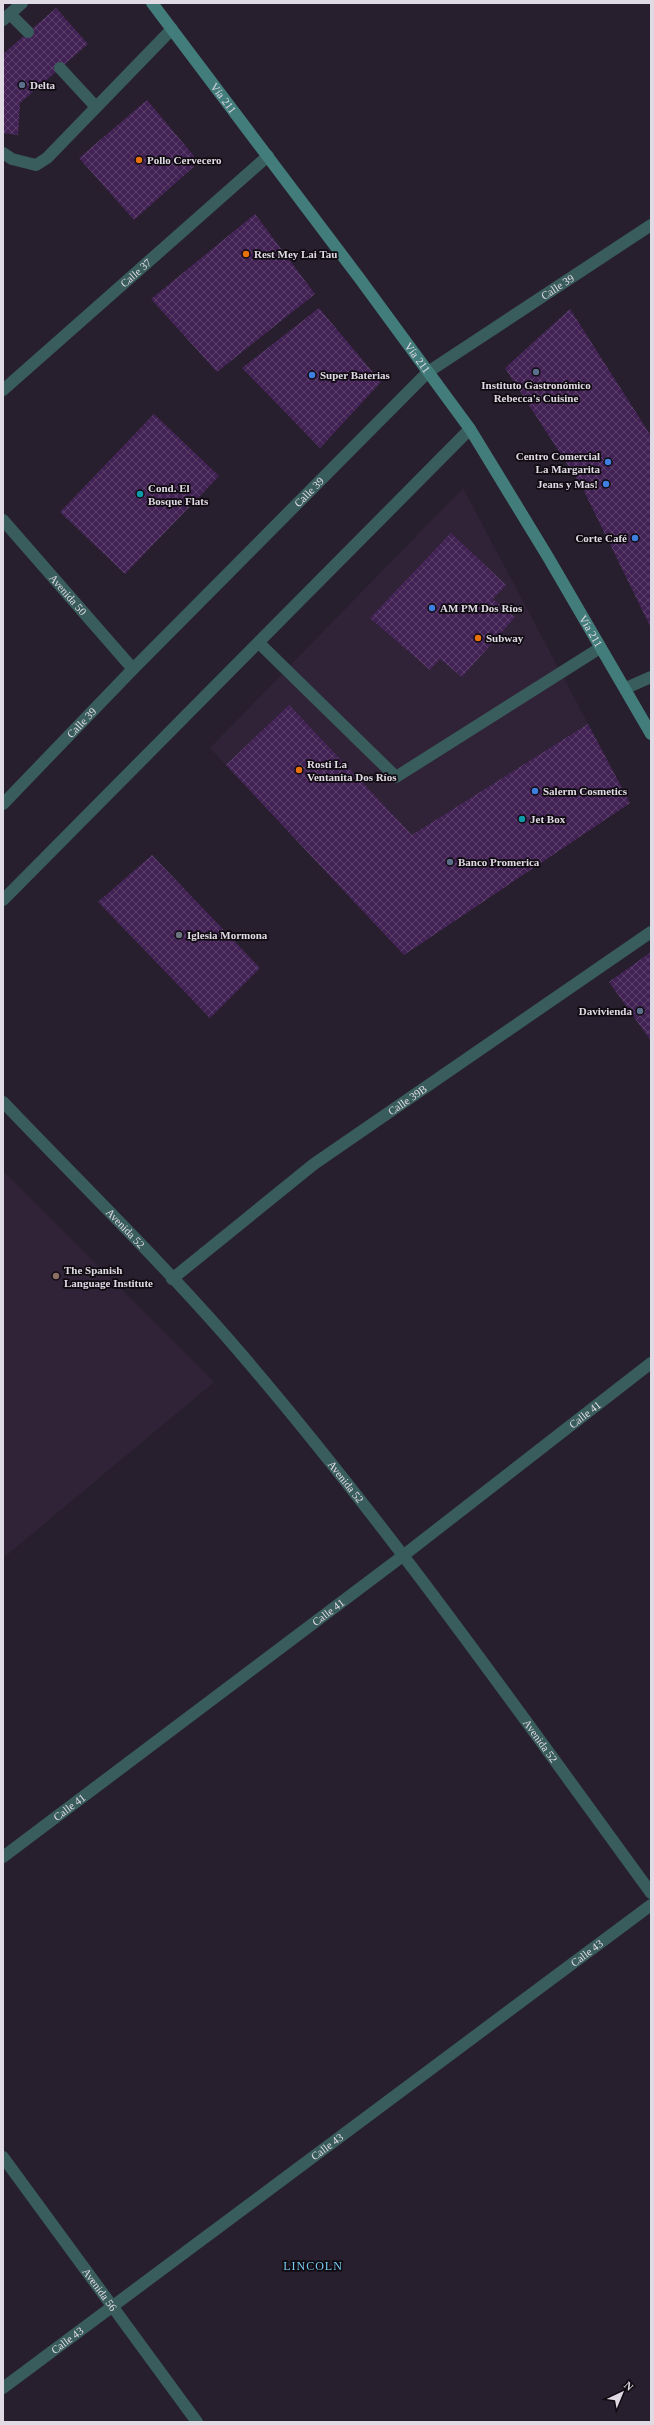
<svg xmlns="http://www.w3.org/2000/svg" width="654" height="2425" font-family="Georgia,serif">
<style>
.built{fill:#302338}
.building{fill:url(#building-cross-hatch)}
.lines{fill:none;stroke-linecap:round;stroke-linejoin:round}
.lane{stroke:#395d5c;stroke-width:12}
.street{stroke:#395d5c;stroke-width:12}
.secondary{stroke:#427d7b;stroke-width:12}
.service-dot{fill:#5c6f8a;stroke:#0f0b11;stroke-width:1.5}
.food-dot{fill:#e8710a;stroke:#0f0b11;stroke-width:1.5}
.shop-dot{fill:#3f7fe0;stroke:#0f0b11;stroke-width:1.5}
.culture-dot{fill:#0f9aa8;stroke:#0f0b11;stroke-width:1.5}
.worship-dot{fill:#6b7280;stroke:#0f0b11;stroke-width:1.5}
.education-dot{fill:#8d6e63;stroke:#0f0b11;stroke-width:1.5}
.labels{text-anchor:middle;stroke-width:3.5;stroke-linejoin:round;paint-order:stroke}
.poi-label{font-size:11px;font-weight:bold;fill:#e0dae4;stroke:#0f0b11;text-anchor:start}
.street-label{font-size:11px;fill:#e0dae4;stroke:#0f0b11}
.neighbourhood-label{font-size:12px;letter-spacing:1px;fill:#77ccf4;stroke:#0f0b11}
</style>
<defs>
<pattern id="building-cross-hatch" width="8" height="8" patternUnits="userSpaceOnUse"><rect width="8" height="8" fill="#422254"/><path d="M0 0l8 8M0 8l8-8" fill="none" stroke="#5d426c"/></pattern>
</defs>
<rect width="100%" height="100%" fill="#281f2e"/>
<g class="built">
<polygon points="463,488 630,803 404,955 210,748"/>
<polygon points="3,1171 214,1382 3,1558"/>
</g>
<g class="building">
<polygon points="56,8 88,44 20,103 18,135 3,133 3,54"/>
<polygon points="147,100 199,162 134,220 79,158"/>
<polygon points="255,214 315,294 217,372 151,299"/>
<polygon points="319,308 381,382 320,448 242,368"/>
<polygon points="570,309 651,436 651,628 582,487 505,368"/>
<polygon points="154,414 219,476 125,574 60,512"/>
<polygon points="451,533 506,585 493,599 515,617 462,677 440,659 430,670 370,618"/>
<polygon points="289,705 412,835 588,724 630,803 404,955 226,765"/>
<polygon points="152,855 260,968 210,1018 98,902"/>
<polygon points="651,952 651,1041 609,982"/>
</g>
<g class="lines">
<g class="lane">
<polyline points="10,14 28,32"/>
<polyline points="3,20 22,3"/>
<polyline points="60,68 96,107"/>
<polyline points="3,153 12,159 36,165 47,158 172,29"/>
<polyline points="259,643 396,777 600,648"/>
</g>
<g class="street">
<path id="s1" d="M3 390 268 156"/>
<path id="s2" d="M3 520 133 669"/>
<polyline points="626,688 651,677"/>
<path id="s3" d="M3 804 133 669 428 372 651 225"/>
<polyline points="3,900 470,429"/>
<path id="s4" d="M3 1102C83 1186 168 1268 243 1356 389 1527 519 1712 651 1893"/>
<path id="s5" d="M172 1279 314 1164 651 932"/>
<path id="s6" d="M3 1857 404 1555 651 1363"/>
<path id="s7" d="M3 2157 197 2422"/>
<path id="s8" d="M3 2388 651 1905"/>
</g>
<path class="secondary" id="s9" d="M152 3 360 279 470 429 548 557 651 734"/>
</g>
<g class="service-dot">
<circle cx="22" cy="85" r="4"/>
<circle cx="536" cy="372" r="4"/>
<circle cx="450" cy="862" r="4"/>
<circle cx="640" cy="1011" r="4"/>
</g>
<g class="food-dot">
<circle cx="139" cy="160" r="4"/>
<circle cx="246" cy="254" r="4"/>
<circle cx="478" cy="638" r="4"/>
<circle cx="299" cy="770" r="4"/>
</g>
<g class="shop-dot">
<circle cx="312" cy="375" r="4"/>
<circle cx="608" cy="462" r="4"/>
<circle cx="606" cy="484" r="4"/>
<circle cx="635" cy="538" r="4"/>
<circle cx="432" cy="608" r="4"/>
<circle cx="535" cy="791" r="4"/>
</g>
<g class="culture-dot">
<circle cx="140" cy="494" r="4"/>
<circle cx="522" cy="819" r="4"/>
</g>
<circle class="worship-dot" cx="179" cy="935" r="4"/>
<circle class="education-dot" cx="56" cy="1276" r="4"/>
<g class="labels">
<g class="poi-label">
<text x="30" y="89">Delta</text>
<text x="147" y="164">Pollo Cervecero</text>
<text x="254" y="258">Rest Mey Lai Tau</text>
<text x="320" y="379">Super Baterias</text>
<text x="536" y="389" text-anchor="middle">Instituto Gastronómico<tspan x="536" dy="13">Rebecca's Cuisine</tspan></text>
<text x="600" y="460" text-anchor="end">Centro Comercial<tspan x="600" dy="13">La Margarita</tspan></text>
<text x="598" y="488" text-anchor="end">Jeans y Mas!</text>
<text x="148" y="492">Cond. El<tspan x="148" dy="13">Bosque Flats</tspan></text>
<text x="627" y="542" text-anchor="end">Corte Café</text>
<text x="440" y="612">AM PM Dos Ríos</text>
<text x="486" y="642">Subway</text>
<text x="307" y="768">Rosti La<tspan x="307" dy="13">Ventanita Dos Ríos</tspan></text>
<text x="543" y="795">Salerm Cosmetics</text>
<text x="530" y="823">Jet Box</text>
<text x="458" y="866">Banco Promerica</text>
<text x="187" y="939">Iglesia Mormona</text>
<text x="632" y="1015" text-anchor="end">Davivienda</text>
<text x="64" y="1274">The Spanish<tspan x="64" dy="13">Language Institute</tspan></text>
</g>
<g class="street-label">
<text dy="4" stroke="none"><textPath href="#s9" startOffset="119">Vía 211</textPath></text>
<text dy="4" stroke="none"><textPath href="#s1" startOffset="177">Calle 37</textPath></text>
<text dy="4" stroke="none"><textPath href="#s3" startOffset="761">Calle 39</textPath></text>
<text dy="4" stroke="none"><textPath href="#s9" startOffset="443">Vía 211</textPath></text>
<text dy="4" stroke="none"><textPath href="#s3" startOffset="437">Calle 39</textPath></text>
<text dy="4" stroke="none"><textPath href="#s2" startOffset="99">Avenida 50</textPath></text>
<text dy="4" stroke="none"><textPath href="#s9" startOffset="767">Vía 211</textPath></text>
<text dy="4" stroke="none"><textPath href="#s3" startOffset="113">Calle 39</textPath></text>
<text dy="4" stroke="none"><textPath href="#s5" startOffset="296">Calle 39B</textPath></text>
<text dy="4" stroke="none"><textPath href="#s4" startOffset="176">Avenida 52</textPath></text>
<text dy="4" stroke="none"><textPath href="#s6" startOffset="731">Calle 41</textPath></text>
<text dy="4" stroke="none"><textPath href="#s4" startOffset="512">Avenida 52</textPath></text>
<text dy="4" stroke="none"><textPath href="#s6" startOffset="407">Calle 41</textPath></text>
<text dy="4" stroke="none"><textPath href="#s4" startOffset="836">Avenida 52</textPath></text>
<text dy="4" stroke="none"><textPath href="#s6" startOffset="83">Calle 41</textPath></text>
<text dy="4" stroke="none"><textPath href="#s8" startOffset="728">Calle 43</textPath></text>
<text dy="4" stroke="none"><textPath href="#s8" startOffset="404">Calle 43</textPath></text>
<text dy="4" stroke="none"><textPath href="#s7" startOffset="164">Avenida 56</textPath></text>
<text dy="4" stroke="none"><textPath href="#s8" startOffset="80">Calle 43</textPath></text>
</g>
<g class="neighbourhood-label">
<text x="313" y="2270">LINCOLN</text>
</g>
</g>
<rect width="654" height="2425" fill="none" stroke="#e0dae4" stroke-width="8"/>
<g transform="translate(622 2393) rotate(44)" stroke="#0f0b11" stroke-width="3" paint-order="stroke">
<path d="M0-3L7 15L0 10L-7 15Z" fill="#e0dae4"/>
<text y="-6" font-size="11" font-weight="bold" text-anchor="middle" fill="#e0dae4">N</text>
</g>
</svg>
